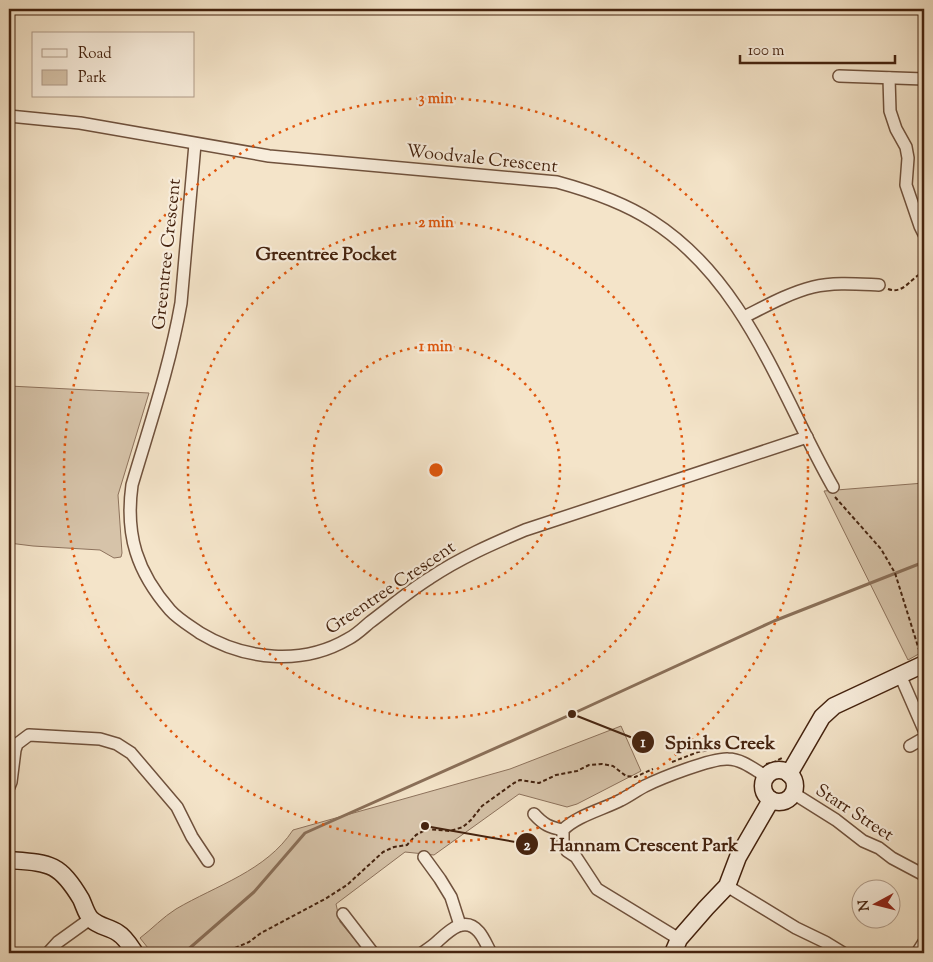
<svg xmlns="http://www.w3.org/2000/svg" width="933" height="962" font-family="'Sorts Mill Goudy',serif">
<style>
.green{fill:#d6c3a9;stroke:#8d725c}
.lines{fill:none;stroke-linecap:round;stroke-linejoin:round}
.stream{stroke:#8a6f58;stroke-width:3}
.street-casing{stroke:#70523d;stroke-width:14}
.secondary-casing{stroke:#44220e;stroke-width:19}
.path{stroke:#44220e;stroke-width:2;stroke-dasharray:4 2.5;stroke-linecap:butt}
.street{stroke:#f8eddc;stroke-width:11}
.secondary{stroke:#f8eddc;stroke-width:16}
.ring{fill:none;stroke:#e0560c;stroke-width:2.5;stroke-dasharray:2.5 5}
.labels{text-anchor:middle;stroke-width:4.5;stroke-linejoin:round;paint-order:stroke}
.street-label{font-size:18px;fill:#44220e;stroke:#f8eddc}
.neighbourhood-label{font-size:19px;font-weight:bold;fill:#44220e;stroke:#f8eddc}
.centre{fill:#e0560c;stroke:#f8eddc;stroke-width:2.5}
.ring-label{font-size:15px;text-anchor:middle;font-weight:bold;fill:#e0560c;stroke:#f8eddc;stroke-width:4.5;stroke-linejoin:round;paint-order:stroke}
.leader{fill:none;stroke:#44220e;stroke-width:2}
.callout-dot{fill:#44220e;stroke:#f8eddc;stroke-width:2}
.mark-label{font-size:15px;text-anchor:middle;font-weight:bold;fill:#fff}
.callout-label{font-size:19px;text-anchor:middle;font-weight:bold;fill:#44220e;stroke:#f8eddc;stroke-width:4.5;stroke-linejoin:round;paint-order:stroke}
</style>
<rect width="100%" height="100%" fill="#f4e4c9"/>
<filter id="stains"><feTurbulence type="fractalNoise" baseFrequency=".004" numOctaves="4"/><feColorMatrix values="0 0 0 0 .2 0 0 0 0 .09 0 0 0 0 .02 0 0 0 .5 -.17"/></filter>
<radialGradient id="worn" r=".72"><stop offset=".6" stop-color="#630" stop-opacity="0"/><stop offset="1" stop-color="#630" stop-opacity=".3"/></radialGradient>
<g class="green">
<polygon points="9,386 149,393 118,495 122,553 121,557 114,558 100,550 33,546 9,543"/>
<polygon points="924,483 924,651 908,660 824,491"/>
<path d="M621 726 641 771 577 804 567 807 519 794 434 855 405 852 336 904 340 922 366 953H152L140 938C152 929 163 917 176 909 217 885 266 871 293 830L510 769Z"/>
</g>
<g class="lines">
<polyline class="stream" points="184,953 254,892 305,833 572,714 774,621 924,562"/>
<defs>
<g id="street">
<polyline points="839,76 924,79"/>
<polyline points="889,78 890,111 896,129 906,147 908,158 906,185 920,226 924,234"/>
<path d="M9 116 80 123 269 156 557 182C590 191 623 202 652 221 746 281 780 394 833 487"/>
<path d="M195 144 181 303C170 366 150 424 132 485 125 535 137 572 170 610 178 619 190 626 200 633 245 660 302 666 348 639 356 635 362 629 369 623 389 608 409 591 430 578 460 558 492 544 525 530L807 437"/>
<path d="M744 317C766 306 789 293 813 287 834 282 857 284 879 285"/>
<polyline points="900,675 924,730"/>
<polyline points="910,746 924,738"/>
<polyline points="9,787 11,782 15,750 17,744 29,735 100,739 117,744 131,753 177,807 192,837 208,861"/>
<polyline points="793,793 836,820 863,841 879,848 892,858 924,875"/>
<path d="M534 814C544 825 549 827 563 830"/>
<polyline points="424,857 440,879 451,897 460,925"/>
<polyline points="727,886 796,928 825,942 843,953"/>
<polyline points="343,914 373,953"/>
<path d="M679 939 597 889 576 857 567 851 563 842V830C576 816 604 809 621 800 629 796 637 790 645 786 661 778 712 758 728 759 742 759 755 770 767 777"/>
<polyline points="48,953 58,942 90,919"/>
<path d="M422 953C428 949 433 946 438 941 449 931 465 915 479 932 484 938 487 946 491 953"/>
<polyline points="917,953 924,942"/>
</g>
<g id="secondary">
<circle cx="779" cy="786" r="16"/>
<polyline points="789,774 822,717 834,706 924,664"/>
<path d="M9 860C49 863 59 862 81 899 84 905 86 914 91 919 99 927 110 927 118 933 125 937 131 947 135 953"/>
<polyline points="673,953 679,939 706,908 727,886 738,857 771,800"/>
</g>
</defs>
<use href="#street" class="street-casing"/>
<use href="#secondary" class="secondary-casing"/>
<g class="path">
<path d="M888 289C904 295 911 277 924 272"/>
<polyline points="835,497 881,549 895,573 920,653"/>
<polyline points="672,762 698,752 720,748"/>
<polyline points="766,764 772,763 782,758"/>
<polyline points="223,953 249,942 261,933 325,899 347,885 383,852 394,847 407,845 416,835 427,829 450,831 463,827 471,820 482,806 514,783 520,780 539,783 556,775 577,771 589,765 602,764 613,766 626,776 635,777 653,769"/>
</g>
<use href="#street" class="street"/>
<use href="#secondary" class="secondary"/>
</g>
<g class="ring">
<circle cx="436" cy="470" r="124"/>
<circle cx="436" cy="470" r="248"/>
<circle cx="436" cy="470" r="372"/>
</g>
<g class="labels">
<g class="street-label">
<text transform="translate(482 158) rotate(6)" y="6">Woodvale Crescent</text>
<text transform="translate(166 254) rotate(-84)" y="6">Greentree Crescent</text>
<text transform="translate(390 587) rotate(-34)" y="6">Greentree Crescent</text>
<text transform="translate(855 812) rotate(33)" y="6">Starr Street</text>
</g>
<g class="neighbourhood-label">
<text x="326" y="260">Greentree Pocket</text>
</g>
</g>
<circle cx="436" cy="470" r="8" class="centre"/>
<g class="ring-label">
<text x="436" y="103">3 min</text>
<text x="436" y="227">2 min</text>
<text x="436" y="351">1 min</text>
</g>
<path class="leader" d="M572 714L643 742M425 826L527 844"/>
<g class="callout-dot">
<circle cx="572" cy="714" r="5"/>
<circle cx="425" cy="826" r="5"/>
<circle cx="643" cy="742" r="12"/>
<circle cx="527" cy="844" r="12"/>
</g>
<g class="mark-label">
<text x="643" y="747">1</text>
<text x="527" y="850">2</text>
</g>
<g class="callout-label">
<text x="720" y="749">Spinks Creek</text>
<text x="644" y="851">Hannam Crescent Park</text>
</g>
<rect width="933" height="962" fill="none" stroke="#f4e4c9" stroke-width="30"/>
<rect x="10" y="10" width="913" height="942" fill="none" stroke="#44220e" stroke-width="2.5"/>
<rect x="15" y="15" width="903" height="932" fill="none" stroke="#44220e"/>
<rect x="32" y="32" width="162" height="65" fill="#f8eddc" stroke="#b09c8a"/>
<rect x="42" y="49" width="25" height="8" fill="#f8eddc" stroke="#b09c8a"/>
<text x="78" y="58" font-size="15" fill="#44220e">Road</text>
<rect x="42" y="70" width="25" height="15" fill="#d6c3a9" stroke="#b09c8a"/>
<text x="78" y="82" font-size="15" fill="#44220e">Park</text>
<g transform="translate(876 904) rotate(263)"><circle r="24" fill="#f8eddc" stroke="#b09c8a"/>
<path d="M0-4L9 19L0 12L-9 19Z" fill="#8f2418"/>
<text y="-8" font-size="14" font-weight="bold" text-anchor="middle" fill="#44220e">N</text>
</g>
<path d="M740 55v8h155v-8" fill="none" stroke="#44220e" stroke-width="2.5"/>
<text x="748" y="55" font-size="15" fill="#44220e" stroke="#f8eddc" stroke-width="4" paint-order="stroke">100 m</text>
<rect width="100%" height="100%" filter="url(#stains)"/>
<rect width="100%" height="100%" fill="url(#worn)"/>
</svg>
